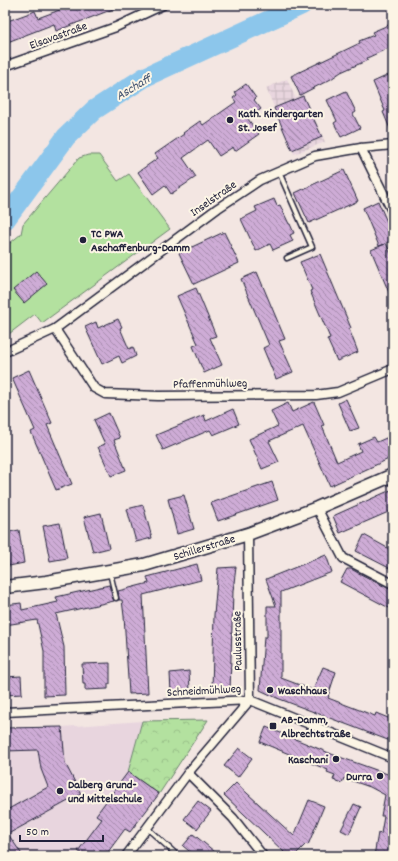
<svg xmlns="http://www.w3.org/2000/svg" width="398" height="861" font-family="Dekko,sans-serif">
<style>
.built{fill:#e8d5de}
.industrial{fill:url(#industrial-grid)}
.forest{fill:url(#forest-crowns);stroke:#6a826d}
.garden{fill:#b3e19f;stroke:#6a826d}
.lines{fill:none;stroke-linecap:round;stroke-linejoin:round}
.river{stroke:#8cc6eb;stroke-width:20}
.building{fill:url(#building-back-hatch);stroke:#22223b}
.service-casing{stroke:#22223b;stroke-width:7}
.minor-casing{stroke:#22223b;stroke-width:11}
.secondary-casing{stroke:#22223b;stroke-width:15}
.service{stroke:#fcf5e5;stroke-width:4}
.minor{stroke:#fcf5e5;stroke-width:8}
.secondary{stroke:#fcf5e5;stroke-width:12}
.poi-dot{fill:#22223b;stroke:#fcf5e5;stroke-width:1.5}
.labels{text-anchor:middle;stroke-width:4;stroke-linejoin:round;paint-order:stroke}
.street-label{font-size:12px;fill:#22223b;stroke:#fcf5e5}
.poi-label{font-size:12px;font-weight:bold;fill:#22223b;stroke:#fcf5e5;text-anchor:start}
.water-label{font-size:13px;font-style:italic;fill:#425370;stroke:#fcf5e5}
</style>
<defs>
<pattern id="industrial-grid" width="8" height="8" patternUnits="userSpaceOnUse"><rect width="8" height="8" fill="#e8d5de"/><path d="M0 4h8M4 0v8" fill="none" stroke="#c7b7bf"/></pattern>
<pattern id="forest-crowns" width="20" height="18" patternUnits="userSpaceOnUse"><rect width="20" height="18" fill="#b3e19f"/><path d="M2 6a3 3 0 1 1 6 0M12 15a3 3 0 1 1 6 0" fill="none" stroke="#9ac18a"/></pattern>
<pattern id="building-back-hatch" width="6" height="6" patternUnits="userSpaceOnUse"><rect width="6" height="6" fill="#ceacd6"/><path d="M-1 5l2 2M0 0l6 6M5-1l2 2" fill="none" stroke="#a78caf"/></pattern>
</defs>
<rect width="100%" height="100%" fill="#f3e6e2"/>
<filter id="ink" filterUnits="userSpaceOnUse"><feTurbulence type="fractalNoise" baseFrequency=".025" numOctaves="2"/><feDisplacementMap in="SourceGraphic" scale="8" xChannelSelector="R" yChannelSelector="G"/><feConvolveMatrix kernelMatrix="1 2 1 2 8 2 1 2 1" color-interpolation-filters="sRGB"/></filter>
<g filter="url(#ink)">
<polygon class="built" points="142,721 128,772 96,815 102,819 74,856 5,856 5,728 62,727"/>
<polygon class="industrial" points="287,79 295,97 303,94 325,142 294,154 266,88"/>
<polygon class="forest" points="208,720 159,794 128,772 142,721"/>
<polygon class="garden" points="88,155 99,155 118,181 129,174 170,229 42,323 35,314 5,337 5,247 21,234 23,224 79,158"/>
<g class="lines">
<polyline class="river" points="5,220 66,137 94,110 145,77 302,5"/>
</g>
<g class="building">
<polygon points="73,5 121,6 56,31 54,24 5,43 5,22 35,11 38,18"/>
<polygon points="393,23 393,46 367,58 368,60 341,72 331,79 300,95 291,76 360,43 359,41 374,35 372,32"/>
<polygon points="393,73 393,136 383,112 385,111 373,82"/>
<polygon points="246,84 256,98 254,100 261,109 248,119 259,134 235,151 233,147 219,156 208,140 183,158 196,177 171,194 165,185 153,194 138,172 158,158 155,154 184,134 183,133 200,121 203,125 236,102 233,98 237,95 235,92"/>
<polygon points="346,91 356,112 353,114 360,128 341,137 334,123 337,121 327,100"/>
<polygon points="303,96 322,137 292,150 274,108"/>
<polygon points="344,170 358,201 309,223 295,193"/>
<polygon points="274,199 277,206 280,205 289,224 290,224 294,233 290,235 293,241 273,250 270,244 256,251 241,219 257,211 255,207"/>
<polygon points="378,201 393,236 393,240 386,243 393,259 393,302 371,250 385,244 379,246 363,208"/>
<polygon points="224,232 239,263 194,284 179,253"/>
<polygon points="320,254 351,328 349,329 358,352 337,361 327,339 330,338 310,291 312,290 300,262"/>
<polygon points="36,271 47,284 24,303 13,290"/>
<polygon points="257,272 285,339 279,341 293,372 276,379 263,348 269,345 241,279"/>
<polygon points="196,288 216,336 210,338 222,365 204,373 193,346 198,344 177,296"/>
<polygon points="118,319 122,327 120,328 129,349 133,347 136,356 122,363 119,356 102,364 85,327 96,322 98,328"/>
<polygon points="29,370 52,423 47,425 72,484 56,490 31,432 35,430 12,378"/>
<polygon points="346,399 359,428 350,431 338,403"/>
<polygon points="314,402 324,425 322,426 337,462 361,451 358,444 374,437 377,442 393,435 393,457 330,486 303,426 269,441 279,462 262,469 249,439 278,426 271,411 288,403 292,412"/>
<polygon points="233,409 239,424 213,435 210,430 163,450 156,435 204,415 206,421"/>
<polygon points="109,413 120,438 114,440 126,470 111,476 98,447 105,444 94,420"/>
<polygon points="272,482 278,500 218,521 211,503"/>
<polygon points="393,489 393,510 340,533 333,516"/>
<polygon points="184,495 194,529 177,534 168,499"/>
<polygon points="143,505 152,538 136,542 127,509"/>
<polygon points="101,513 109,548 93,552 84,517"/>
<polygon points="60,523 67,558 50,561 43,526"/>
<polygon points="19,530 24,563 9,566 5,544 5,533"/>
<polygon points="364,535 393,551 393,570 356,551"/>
<polygon points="326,555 332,572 281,592 281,678 313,690 323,667 336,672 328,696 329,696 328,698 375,716 376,713 393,720 393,742 277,698 260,690 264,637 267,637 267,606 276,606 266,579"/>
<polygon points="197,564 201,580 143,595 148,693 129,694 124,616 122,600 119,600 118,591 149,583 147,577"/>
<polygon points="236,567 233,591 230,691 212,690 214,615 218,568"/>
<polygon points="347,569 351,569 393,591 393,610 340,582"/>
<polygon points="109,585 113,599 114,601 56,614 64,647 65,695 44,696 44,651 37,620 5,625 5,605 21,603 22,610 58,602 56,597"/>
<polygon points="110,663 110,684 108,684 108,689 85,690 85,684 83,684 82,664"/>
<polygon points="189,671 190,691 171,693 170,673"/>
<polygon points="21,676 22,694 5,695 5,677"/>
<polygon points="62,727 65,763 81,794 8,834 23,856 5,856 5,811 48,787 41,769 38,750 5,751 5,728"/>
<polygon points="266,727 334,755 393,776 393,856 374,856 378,833 381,834 384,816 381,816 385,795 370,787 344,778 342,783 333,780 335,775 327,772 328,770 260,742"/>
<polygon points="239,748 252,758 238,777 224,766"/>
<polygon points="128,772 159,794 130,832 125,829 105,856 85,856 78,851 102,819 96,815"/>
<polygon points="236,783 294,836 309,800 324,806 308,845 306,844 294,856 280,856 284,852 224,795"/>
<polygon points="198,801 211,811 197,829 184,819"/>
<polygon points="354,804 361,807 349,834 341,830"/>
<polygon points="193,834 220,856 195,856 183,846"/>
</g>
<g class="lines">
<defs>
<g id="service">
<polyline points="279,172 312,247 287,258"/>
<polyline points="110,573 116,598"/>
<polyline points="147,828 178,856"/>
</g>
<g id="minor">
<polyline points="5,66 116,27 163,5"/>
<polyline points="361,148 393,213"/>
<polyline points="55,329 94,388 105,394 158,396 316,395 338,392 393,369"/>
<polyline points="5,352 55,329 218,208 260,180 315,156 361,148 393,145"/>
<polyline points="317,508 343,558 393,584"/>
<polyline points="5,712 250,700 393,758"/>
<polyline points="188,773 233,818 263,856"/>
<polyline points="126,856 188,773 250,700 248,534"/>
</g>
<polyline id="secondary" points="5,587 46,582 144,565 248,534 317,508 393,475"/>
</defs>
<use href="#service" class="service-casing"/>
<use href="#minor" class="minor-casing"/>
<use href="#secondary" class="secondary-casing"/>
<use href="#service" class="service"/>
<use href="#minor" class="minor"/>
<use href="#secondary" class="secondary"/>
</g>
</g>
<g class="poi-dot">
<circle cx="230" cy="120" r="4"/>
<circle cx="83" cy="240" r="4"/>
<circle cx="270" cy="690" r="4"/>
<rect x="269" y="722" width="8" height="8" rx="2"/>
<circle cx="336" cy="759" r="4"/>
<circle cx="380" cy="776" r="4"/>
<circle cx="60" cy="791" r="4"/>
</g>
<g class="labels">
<g class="street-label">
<text transform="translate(58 35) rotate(-20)" y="4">Elsavastraße</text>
<text transform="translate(213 198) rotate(-35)" y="4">Inselstraße</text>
<text transform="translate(210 383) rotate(-1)" y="4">Pfaffenmühlweg</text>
<text transform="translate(204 547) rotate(-17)" y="4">Schillerstraße</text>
<text transform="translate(237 641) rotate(-91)" y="4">Paulusstraße</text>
<text transform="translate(204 690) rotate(-3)" y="4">Schneidmühlweg</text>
</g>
<g class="poi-label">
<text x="238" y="117">Kath. Kindergarten<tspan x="238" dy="14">St. Josef</tspan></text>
<text x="91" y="237">TC PWA<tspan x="91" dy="14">Aschaffenburg-Damm</tspan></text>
<text x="278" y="694">Waschhaus</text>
<text x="281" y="723">AB-Damm,<tspan x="281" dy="14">Albrechtstraße</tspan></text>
<text x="328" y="763" text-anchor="end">Kaschani</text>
<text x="372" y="780" text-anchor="end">Durra</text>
<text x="68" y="788">Dalberg Grund-<tspan x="68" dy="14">und Mittelschule</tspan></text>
</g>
<g class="water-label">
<text transform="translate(133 86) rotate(-31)" y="5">Aschaff</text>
</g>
</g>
<rect width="398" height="861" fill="none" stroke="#fcf5e5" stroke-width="20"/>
<rect x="10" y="10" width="378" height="841" fill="none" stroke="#22223b" stroke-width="1.5" filter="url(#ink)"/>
<path d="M20 835v6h83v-6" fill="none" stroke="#22223b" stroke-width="2"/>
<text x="26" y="835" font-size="12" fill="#22223b" stroke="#fcf5e5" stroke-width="3" paint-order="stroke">50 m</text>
</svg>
